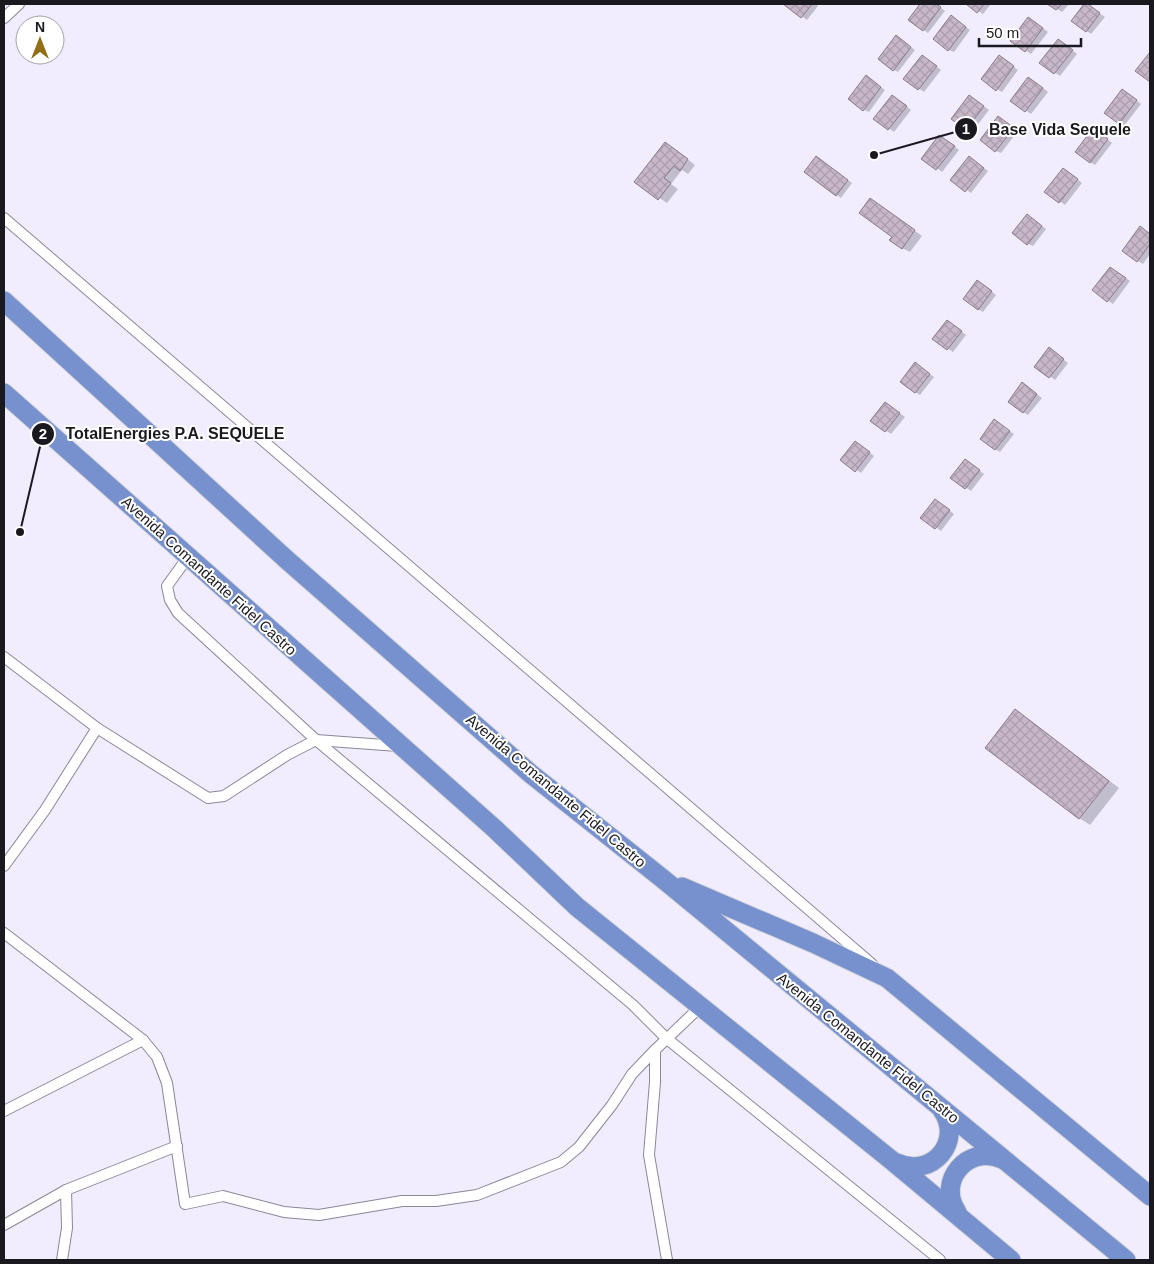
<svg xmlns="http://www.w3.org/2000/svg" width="1154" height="1264" font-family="Helvetica,sans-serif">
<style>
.shadow{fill:#0003}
.building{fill:url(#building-cross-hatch);stroke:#8a7b8a}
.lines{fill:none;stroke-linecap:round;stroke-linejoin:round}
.minor-casing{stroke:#8b869a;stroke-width:12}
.motorway-casing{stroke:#d6d6d7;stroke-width:21}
.minor{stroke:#fff;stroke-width:10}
.motorway{stroke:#7691ce;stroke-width:19}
.labels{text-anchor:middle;stroke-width:4;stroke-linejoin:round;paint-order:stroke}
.street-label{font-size:15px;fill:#1b1920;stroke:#fff}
.leader{fill:none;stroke:#1b1920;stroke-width:2}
.callout-dot{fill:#1b1920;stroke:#fff;stroke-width:2}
.mark-label{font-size:15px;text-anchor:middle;font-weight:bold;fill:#fff}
.callout-label{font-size:16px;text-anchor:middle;font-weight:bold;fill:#1b1920;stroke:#fff;stroke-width:4;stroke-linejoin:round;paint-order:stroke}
</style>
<defs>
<pattern id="building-cross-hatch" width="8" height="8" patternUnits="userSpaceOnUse" patternTransform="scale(1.25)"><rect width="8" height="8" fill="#c7b7c8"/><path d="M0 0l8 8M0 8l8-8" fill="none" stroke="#aa9dac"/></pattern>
</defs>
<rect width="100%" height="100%" fill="#f1edff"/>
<g class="shadow">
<polygon points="785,4 815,4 818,6 807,20"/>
<polygon points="921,4 936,4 945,11 928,33 909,20"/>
<polygon points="968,4 991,4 983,14"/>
<polygon points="1049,4 1069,4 1062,12"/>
<polygon points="1085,4 1105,17 1091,34 1072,21"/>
<polygon points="957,20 970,30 954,52 949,50"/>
<polygon points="1034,21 1048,32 1031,54 1012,41"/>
<polygon points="901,40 915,50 898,72 894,70"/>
<polygon points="1063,43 1077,54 1060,76 1041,63"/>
<polygon points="927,59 941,70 924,92 905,79"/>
<polygon points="1005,60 1018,70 1002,92 997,89"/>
<polygon points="871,80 885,90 869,112 864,110"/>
<polygon points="1034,81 1048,92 1031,114 1012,101"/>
<polygon points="1127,93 1141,104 1124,126 1119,123"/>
<polygon points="897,99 911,110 894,132 875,119"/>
<polygon points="974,99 989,110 972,132 967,129"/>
<polygon points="1004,121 1018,131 1001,153 996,151"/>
<polygon points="1098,132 1112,143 1095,165 1090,162"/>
<polygon points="945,139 959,150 942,172 923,158"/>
<polygon points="673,148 695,165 688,174 682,170 671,184 678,189 667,203 636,182"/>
<polygon points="817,157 852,183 841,198 837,195"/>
<polygon points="974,161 988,171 971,193 952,180"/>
<polygon points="1068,172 1082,183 1065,205 1046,191"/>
<polygon points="871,199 922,236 910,252 902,248 894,237"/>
<polygon points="1032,218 1046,229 1033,246 1028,244"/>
<polygon points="1146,231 1150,234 1150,254 1143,264 1138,261"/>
<polygon points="1116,271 1130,281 1113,304 1094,290"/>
<polygon points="982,284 996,295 983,312 978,309"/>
<polygon points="952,324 966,335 953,352 934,339"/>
<polygon points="1054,352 1068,363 1055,380 1036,366"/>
<polygon points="920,367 934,377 920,395 915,392"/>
<polygon points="1027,387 1042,398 1028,415 1023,412"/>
<polygon points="890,406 905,417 891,434 872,421"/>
<polygon points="999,424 1014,434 1000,452 995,449"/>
<polygon points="860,445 874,456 861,473 842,460"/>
<polygon points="970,463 984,474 971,491 952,478"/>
<polygon points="940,503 954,514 941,531 922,518"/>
<polygon points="1016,711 1119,788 1090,825 1079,818"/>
</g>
<g class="building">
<polygon points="783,4 812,4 801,18"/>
<polygon points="920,4 936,4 941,7 923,31 908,20"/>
<polygon points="966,4 984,4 977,13"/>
<polygon points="1047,4 1062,4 1056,10"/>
<polygon points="1084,4 1088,4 1100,13 1086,32 1071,21"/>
<polygon points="951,15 966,27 948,51 933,39"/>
<polygon points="1028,17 1043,28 1025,52 1010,41"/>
<polygon points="896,35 911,47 893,71 878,59"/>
<polygon points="1058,39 1073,50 1054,74 1039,63"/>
<polygon points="1150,52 1150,82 1135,71"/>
<polygon points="922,55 937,66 918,90 903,79"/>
<polygon points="999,55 1014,66 996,91 981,79"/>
<polygon points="866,75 881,87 863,111 848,99"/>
<polygon points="1028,77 1043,88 1025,112 1010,101"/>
<polygon points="1122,89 1137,100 1119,124 1104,113"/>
<polygon points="892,95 907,106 888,130 873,119"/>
<polygon points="969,95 984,106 966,130 951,119"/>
<polygon points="998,116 1014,128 995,152 980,140"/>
<polygon points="1093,128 1108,139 1090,163 1075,152"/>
<polygon points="939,135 955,146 936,170 921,159"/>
<polygon points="665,142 688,159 680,171 674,166 664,178 671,183 658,200 634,182"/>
<polygon points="816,156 848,180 836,196 804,172"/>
<polygon points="969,156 984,168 965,192 950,180"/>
<polygon points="1063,168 1078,179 1059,203 1044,192"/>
<polygon points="870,198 915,230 902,249 889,240 892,237 859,213"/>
<polygon points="1027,214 1042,226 1027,245 1012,233"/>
<polygon points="1140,226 1150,234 1150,244 1137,262 1122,251"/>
<polygon points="1110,267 1126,278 1107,302 1092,290"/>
<polygon points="977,280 992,291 978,310 963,299"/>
<polygon points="947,320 962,331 947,350 932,339"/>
<polygon points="1049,347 1064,359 1049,378 1034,367"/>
<polygon points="915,362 930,374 915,393 900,382"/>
<polygon points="1022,382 1037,394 1023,413 1008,402"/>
<polygon points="885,402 900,413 885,432 870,421"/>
<polygon points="994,419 1010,431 995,450 980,439"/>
<polygon points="855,441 870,452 855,472 840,460"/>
<polygon points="965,459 980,470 965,489 950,478"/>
<polygon points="935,499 950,510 935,529 920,518"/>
<polygon points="1015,709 1109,781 1079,819 985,748"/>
</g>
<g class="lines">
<defs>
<g id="minor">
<polyline points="4,18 19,4"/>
<polyline points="4,218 872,964"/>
<polyline points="188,557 167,586 170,600 178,613 316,740 633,1005 666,1038 940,1260"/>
<polyline points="4,657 97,728 208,798 224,796 287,755 316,740 398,746"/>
<polyline points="4,866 45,810 97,728"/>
<polyline points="4,933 143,1040 157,1057 167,1083 185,1204 223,1196 284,1212 319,1215 402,1201 436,1201 477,1195 561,1162 579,1147 612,1105 632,1074 655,1050"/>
<polyline points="4,1111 143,1040"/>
<polyline points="4,1225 66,1190 177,1146"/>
<polyline points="62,1260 67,1228 66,1190"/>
<polyline points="667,1260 649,1155 655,1082 655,1050 701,1006"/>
</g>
<g id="motorway">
<polyline points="4,301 287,560 531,774 663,879 1126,1260"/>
<polyline points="4,393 495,829 577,907 890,1159 1011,1260"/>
<polyline points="682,887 813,943 887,978 1150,1196"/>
<path d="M897 1163C932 1179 964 1141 942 1110"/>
<path d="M957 1212C936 1181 968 1144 1002 1159"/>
</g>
</defs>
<use href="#minor" class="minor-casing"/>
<use href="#motorway" class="motorway-casing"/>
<use href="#minor" class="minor"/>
<use href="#motorway" class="motorway"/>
</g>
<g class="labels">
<g class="street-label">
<text transform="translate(209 576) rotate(42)" y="5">Avenida Comandante Fidel Castro</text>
<text transform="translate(556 791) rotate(40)" y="5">Avenida Comandante Fidel Castro</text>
<text transform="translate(868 1048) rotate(39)" y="5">Avenida Comandante Fidel Castro</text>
</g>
</g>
<path class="leader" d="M874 155L966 129M20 532L43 434"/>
<g class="callout-dot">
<circle cx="874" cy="155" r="5"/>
<circle cx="20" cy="532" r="5"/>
<circle cx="966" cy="129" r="12"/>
<circle cx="43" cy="434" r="12"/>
</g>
<g class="mark-label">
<text x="966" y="134">1</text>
<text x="43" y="439">2</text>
</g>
<g class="callout-label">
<text x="1060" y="135">Base Vida Sequele</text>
<text x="175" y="439">TotalEnergies P.A. SEQUELE</text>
</g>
<rect width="1154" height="1264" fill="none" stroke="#1b1920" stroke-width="10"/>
<g transform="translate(40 40)"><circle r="24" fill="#ffffff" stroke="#a4a3a6"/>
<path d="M0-4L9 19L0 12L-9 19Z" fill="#926e15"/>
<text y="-8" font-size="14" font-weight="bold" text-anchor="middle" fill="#1b1920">N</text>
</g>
<path d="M979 38v8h102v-8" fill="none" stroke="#1b1920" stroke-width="2.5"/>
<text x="986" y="38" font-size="15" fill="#1b1920" stroke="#ffffff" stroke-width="4" paint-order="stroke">50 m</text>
</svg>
